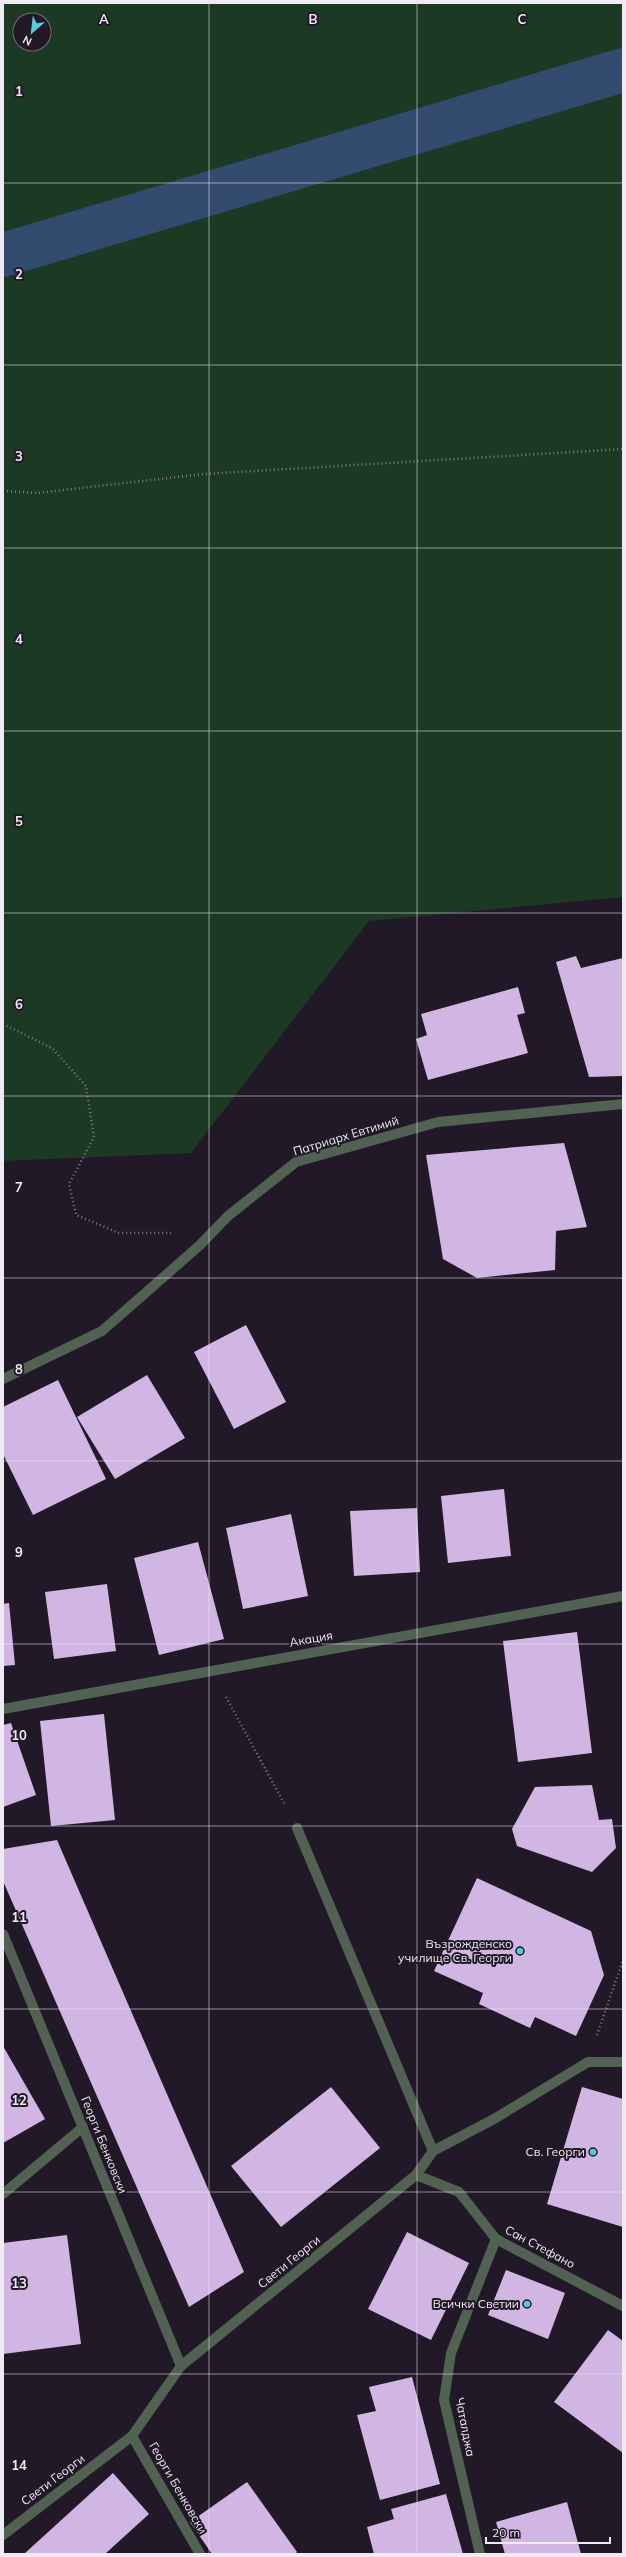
<svg xmlns="http://www.w3.org/2000/svg" width="626" height="2557" font-family="Mulish,sans-serif">
<style>
.green{fill:#1b3923;fill-rule:evenodd}
.lines{fill:none;stroke-linecap:round;stroke-linejoin:round}
.canal{stroke:#334b6f;stroke-width:44}
.building{fill:#d1b6e3}
.path{stroke:#817a86;stroke-width:2.5;stroke-dasharray:1 3;stroke-linecap:butt}
.minor{stroke:#516152;stroke-width:10}
.grid{fill:none;stroke:#f0eaf4;stroke-width:1;stroke-opacity:0.55}
.poi-dot{fill:#53cbda;stroke:#221928;stroke-width:1.5}
.labels{text-anchor:middle;stroke-width:4;stroke-linejoin:round;paint-order:stroke}
.street-label{font-size:12px;fill:#f0eaf4;stroke:#221928}
.poi-label{font-size:12px;fill:#f0eaf4;stroke:#221928;text-anchor:end}
.grid-label{font-size:13px;text-anchor:middle;font-weight:bold;fill:#f0eaf4;stroke:#221928;stroke-width:4;stroke-linejoin:round;paint-order:stroke}
</style>
<rect width="100%" height="100%" fill="#221928"/>
<path class="green" d="M3 3H623V897L369 921 191 1153 3 1161ZM20 20H44V44H20Z"/>
<g class="lines">
<polyline class="canal" points="3,255 623,70"/>
</g>
<g class="building">
<polygon points="576,956 581,968 623,958 623,1076 589,1077 556,962"/>
<polygon points="518,987 525,1013 517,1015 528,1053 428,1080 416,1039 427,1035 421,1014"/>
<polygon points="564,1143 587,1227 556,1231 555,1270 477,1278 443,1259 426,1155"/>
<polygon points="246,1325 286,1402 234,1429 194,1352"/>
<polygon points="147,1375 185,1438 115,1479 77,1417"/>
<polygon points="58,1380 106,1479 33,1515 3,1454 3,1407"/>
<polygon points="504,1489 511,1556 448,1563 441,1496"/>
<polygon points="417,1508 420,1572 354,1576 350,1511"/>
<polygon points="291,1514 308,1596 243,1609 226,1528"/>
<polygon points="198,1542 224,1639 159,1655 134,1558"/>
<polygon points="107,1584 116,1651 54,1659 45,1592"/>
<polygon points="9,1603 15,1665 3,1666 3,1604"/>
<polygon points="577,1632 592,1753 518,1762 503,1641"/>
<polygon points="104,1714 115,1820 51,1826 40,1721"/>
<polygon points="11,1723 36,1795 3,1807 3,1725"/>
<polygon points="592,1785 599,1820 612,1819 616,1848 592,1872 517,1846 512,1829 535,1787"/>
<polygon points="57,1840 244,2272 189,2307 3,1881 3,1849"/>
<polygon points="477,1878 591,1931 604,1975 576,2036 535,2017 530,2028 479,2004 483,1993 434,1971"/>
<polygon points="3,2046 45,2119 3,2143"/>
<polygon points="331,2087 380,2148 281,2227 231,2166"/>
<polygon points="582,2087 623,2099 623,2227 547,2204"/>
<polygon points="407,2232 469,2263 431,2340 368,2309"/>
<polygon points="67,2235 81,2344 3,2354 3,2243"/>
<polygon points="506,2270 565,2293 548,2339 488,2315"/>
<polygon points="608,2330 623,2341 623,2453 554,2402"/>
<polygon points="412,2377 440,2484 380,2500 357,2415 376,2411 369,2387"/>
<polygon points="113,2473 149,2514 105,2554 24,2554"/>
<polygon points="247,2482 297,2552 295,2554 212,2554 190,2522"/>
<polygon points="446,2494 463,2554 374,2554 367,2527 394,2519 391,2509"/>
<polygon points="567,2502 581,2554 505,2554 496,2522"/>
</g>
<g class="lines">
<g class="path">
<polyline points="3,491 37,493 204,474 623,449"/>
<polyline points="3,1024 52,1048 86,1086 94,1137 69,1184 76,1215 119,1233 171,1233"/>
<polyline points="226,1697 285,1805"/>
<polyline points="597,2035 623,1960"/>
</g>
<g class="minor">
<polyline points="3,1379 102,1331 200,1245 228,1216 296,1162 438,1122 623,1104"/>
<polyline points="3,1709 623,1596"/>
<polyline points="297,1828 433,2151"/>
<polyline points="3,1934 181,2366"/>
<polyline points="416,2175 459,2192 496,2239 623,2306"/>
<polyline points="3,2194 83,2127"/>
<polyline points="132,2436 200,2554"/>
<polyline points="3,2535 132,2436 181,2366 416,2175 433,2151 494,2119 588,2062 623,2062"/>
<polyline points="480,2554 444,2400 451,2353 496,2239"/>
</g>
</g>
<path class="grid" d="M209 3V2554M417 3V2554M3 183H623M3 365H623M3 548H623M3 731H623M3 913H623M3 1096H623M3 1278H623M3 1461H623M3 1644H623M3 1826H623M3 2009H623M3 2192H623M3 2374H623"/>
<g class="poi-dot">
<circle cx="520" cy="1951" r="4"/>
<circle cx="593" cy="2152" r="4"/>
<circle cx="527" cy="2304" r="4"/>
</g>
<g class="labels">
<g class="street-label">
<text transform="translate(346 1136) rotate(-17)" y="4">Патриарх Евтимий</text>
<text transform="translate(311 1639) rotate(-10)" y="4">Акация</text>
<text transform="translate(104 2145) rotate(68)" y="4">Георги Бенковски</text>
<text transform="translate(540 2247) rotate(28)" y="4">Сан Стефано</text>
<text transform="translate(289 2262) rotate(-39)" y="4">Свети Георги</text>
<text transform="translate(465 2427) rotate(79)" y="4">Чаталджа</text>
<text transform="translate(53 2480) rotate(-37)" y="4">Свети Георги</text>
<text transform="translate(178 2488) rotate(60)" y="4">Георги Бенковски</text>
</g>
<g class="poi-label">
<text x="512" y="1948">Възрожденско<tspan x="512" dy="14">училище Св. Георги</tspan></text>
<text x="585" y="2156">Св. Георги</text>
<text x="519" y="2308">Всички Светии</text>
</g>
</g>
<g class="grid-label">
<text x="104" y="24">A</text>
<text x="313" y="24">B</text>
<text x="522" y="24">C</text>
<text x="19" y="96">1</text>
<text x="19" y="279">2</text>
<text x="19" y="461">3</text>
<text x="19" y="644">4</text>
<text x="19" y="826">5</text>
<text x="19" y="1009">6</text>
<text x="19" y="1192">7</text>
<text x="19" y="1374">8</text>
<text x="19" y="1557">9</text>
<text x="19" y="1740">10</text>
<text x="19" y="1922">11</text>
<text x="19" y="2105">12</text>
<text x="19" y="2288">13</text>
<text x="19" y="2470">14</text>
</g>
<rect width="626" height="2557" fill="none" stroke="#f0eaf4" stroke-width="8"/>
<g transform="translate(32 32) rotate(208)"><circle r="19" fill="#221928" stroke="#746d7a"/>
<path d="M0-3L7 15L0 10L-7 15Z" fill="#53cbda"/>
<text y="-6" font-size="11" font-weight="bold" text-anchor="middle" fill="#f0eaf4">N</text>
</g>
<path d="M486 2537v6h124v-6" fill="none" stroke="#f0eaf4" stroke-width="2"/>
<text x="492" y="2537" font-size="12" fill="#f0eaf4" stroke="#221928" stroke-width="3" paint-order="stroke">20 m</text>
</svg>
